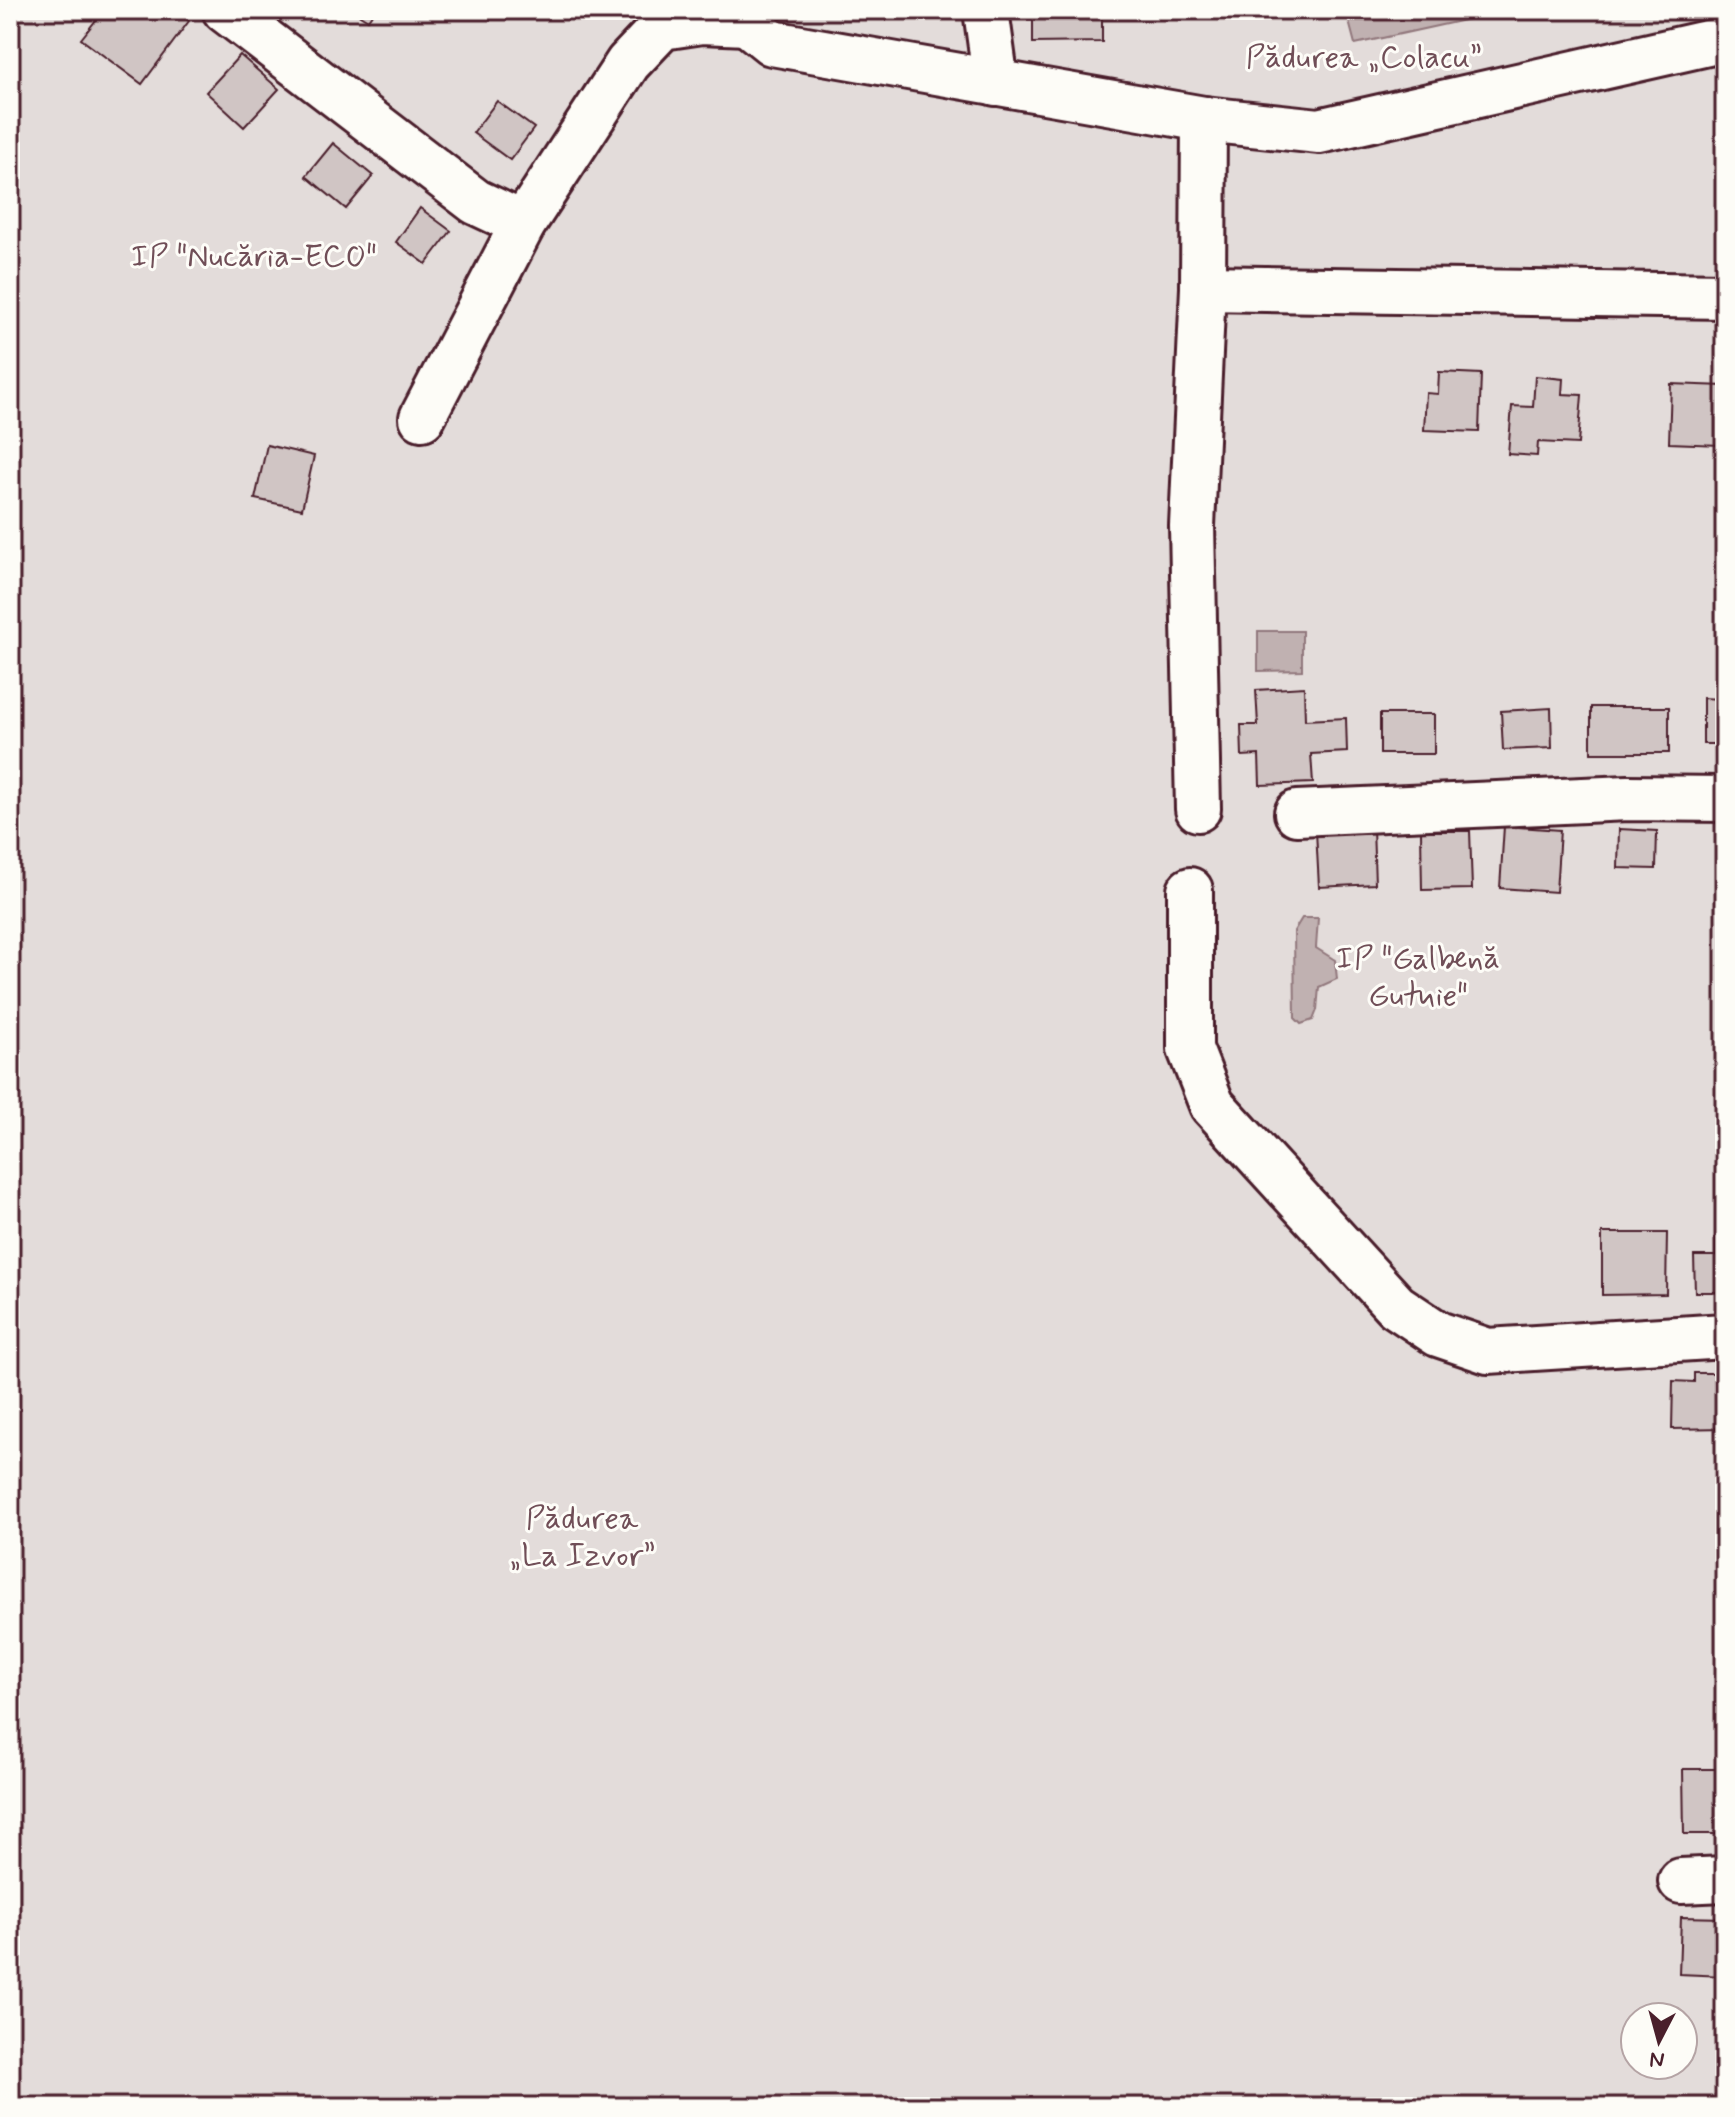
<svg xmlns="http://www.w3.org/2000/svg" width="1735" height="2117" font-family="Mynerve,sans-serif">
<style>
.green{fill:#e3dcda;stroke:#967e82;stroke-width:2;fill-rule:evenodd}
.water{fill:#c0b1b1;stroke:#91777b;stroke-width:2}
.building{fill:#d0c5c4;stroke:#4a1f2b;stroke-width:2}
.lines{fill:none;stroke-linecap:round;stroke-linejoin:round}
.minor-casing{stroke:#4a1f2b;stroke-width:50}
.minor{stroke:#fdfcf7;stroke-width:44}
.labels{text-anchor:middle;stroke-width:6;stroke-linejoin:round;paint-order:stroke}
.park-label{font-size:32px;fill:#704e57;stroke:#fdfcf7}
</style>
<rect width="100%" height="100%" fill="#fdfcf7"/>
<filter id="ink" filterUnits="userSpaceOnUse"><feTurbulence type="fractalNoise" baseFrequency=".0125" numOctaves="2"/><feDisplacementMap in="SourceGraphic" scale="16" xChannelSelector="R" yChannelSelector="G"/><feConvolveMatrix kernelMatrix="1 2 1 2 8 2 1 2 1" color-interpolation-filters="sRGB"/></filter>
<g filter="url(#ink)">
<path class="green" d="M10 10H1725V2107H10ZM1635 2017H1683V2065H1635Z"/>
<g class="water">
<polygon points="1346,10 1510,10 1355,44"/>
<polygon points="1258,631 1302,631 1302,670 1258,671"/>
<polygon points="1302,918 1318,918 1316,948 1335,960 1337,979 1319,987 1317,1010 1313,1020 1301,1024 1295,1018 1294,931"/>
</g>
<g class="building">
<polygon points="104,10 174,10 189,21 142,84 81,39"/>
<polygon points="352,10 375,10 368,20"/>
<polygon points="1033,10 1102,10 1102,42 1033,43"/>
<polygon points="240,55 279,89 244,127 206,92"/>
<polygon points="497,101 534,128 510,160 473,133"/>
<polygon points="333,143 373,176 346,209 306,176"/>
<polygon points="420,208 451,231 426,264 396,242"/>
<polygon points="1439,372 1481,374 1479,432 1424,430 1426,393 1438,394"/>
<polygon points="1535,376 1563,379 1562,394 1582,395 1578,444 1538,442 1537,456 1508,454 1512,406 1533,407"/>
<polygon points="1671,384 1725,386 1725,417 1722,417 1721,445 1669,443"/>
<polygon points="267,445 314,456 302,509 255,499"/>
<polygon points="1721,682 1725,682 1725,744 1703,744 1703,698 1721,699"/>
<polygon points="1304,687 1305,720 1346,718 1347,752 1311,754 1313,783 1260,785 1259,755 1242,756 1241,725 1258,725 1256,690"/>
<rect x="1591" y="707" width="78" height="46"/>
<polygon points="1551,708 1552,748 1503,750 1501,711"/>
<rect x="1380" y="714" width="54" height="40"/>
<polygon points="1504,826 1560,830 1556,892 1500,888"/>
<polygon points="1373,828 1375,884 1319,887 1316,831"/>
<polygon points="1619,829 1657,831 1656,869 1618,868"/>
<polygon points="1421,831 1470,831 1472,889 1422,890"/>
<polygon points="1602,1233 1667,1233 1666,1294 1602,1295"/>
<polygon points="1716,1234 1725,1234 1725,1292 1695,1292 1694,1256 1716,1256"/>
<polygon points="1694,1373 1725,1373 1725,1428 1672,1429 1673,1381 1694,1382"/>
<polygon points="1683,1769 1725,1769 1725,1834 1684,1834"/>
<polygon points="1681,1917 1725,1918 1725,1976 1679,1974"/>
</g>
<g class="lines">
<defs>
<g id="minor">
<polyline points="225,10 476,202 523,224"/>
<polyline points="746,10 747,23 772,43 1204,119 1319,131 1725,39"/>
<polyline points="986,10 996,83"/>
<polyline points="1203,288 1725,296"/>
<polyline points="422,418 523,224 628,63 662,27 702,21 747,23"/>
<polyline points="1198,809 1192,526 1203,288 1204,119"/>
<polyline points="1297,813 1628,798 1725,799"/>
<polyline points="1190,890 1190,1049 1212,1105 1396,1306 1438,1334 1488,1351 1725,1336"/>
<polyline points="1681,1881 1725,1879"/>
</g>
</defs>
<use href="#minor" class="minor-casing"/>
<use href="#minor" class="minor"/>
</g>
</g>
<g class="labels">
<g class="park-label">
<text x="1364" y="67">Pădurea „Colacu”</text>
<text x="254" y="266">IP "Nucăria-ECO"</text>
<text x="1418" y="968">IP "Galbenă<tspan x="1418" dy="37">Gutuie"</tspan></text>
<text x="582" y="1528">Pădurea<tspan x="582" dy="37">„La Izvor”</tspan></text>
</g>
</g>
<rect width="1735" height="2117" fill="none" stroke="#fdfcf7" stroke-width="40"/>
<rect x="20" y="20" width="1695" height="2077" fill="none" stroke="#4a1f2b" stroke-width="3" filter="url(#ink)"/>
<g transform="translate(1659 2041) rotate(186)"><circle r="38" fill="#fdfcf7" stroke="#b5a4a5" stroke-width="2"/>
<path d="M0-6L14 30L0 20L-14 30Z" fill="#4a1f2b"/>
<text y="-12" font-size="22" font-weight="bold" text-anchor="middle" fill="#4a1f2b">N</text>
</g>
</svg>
